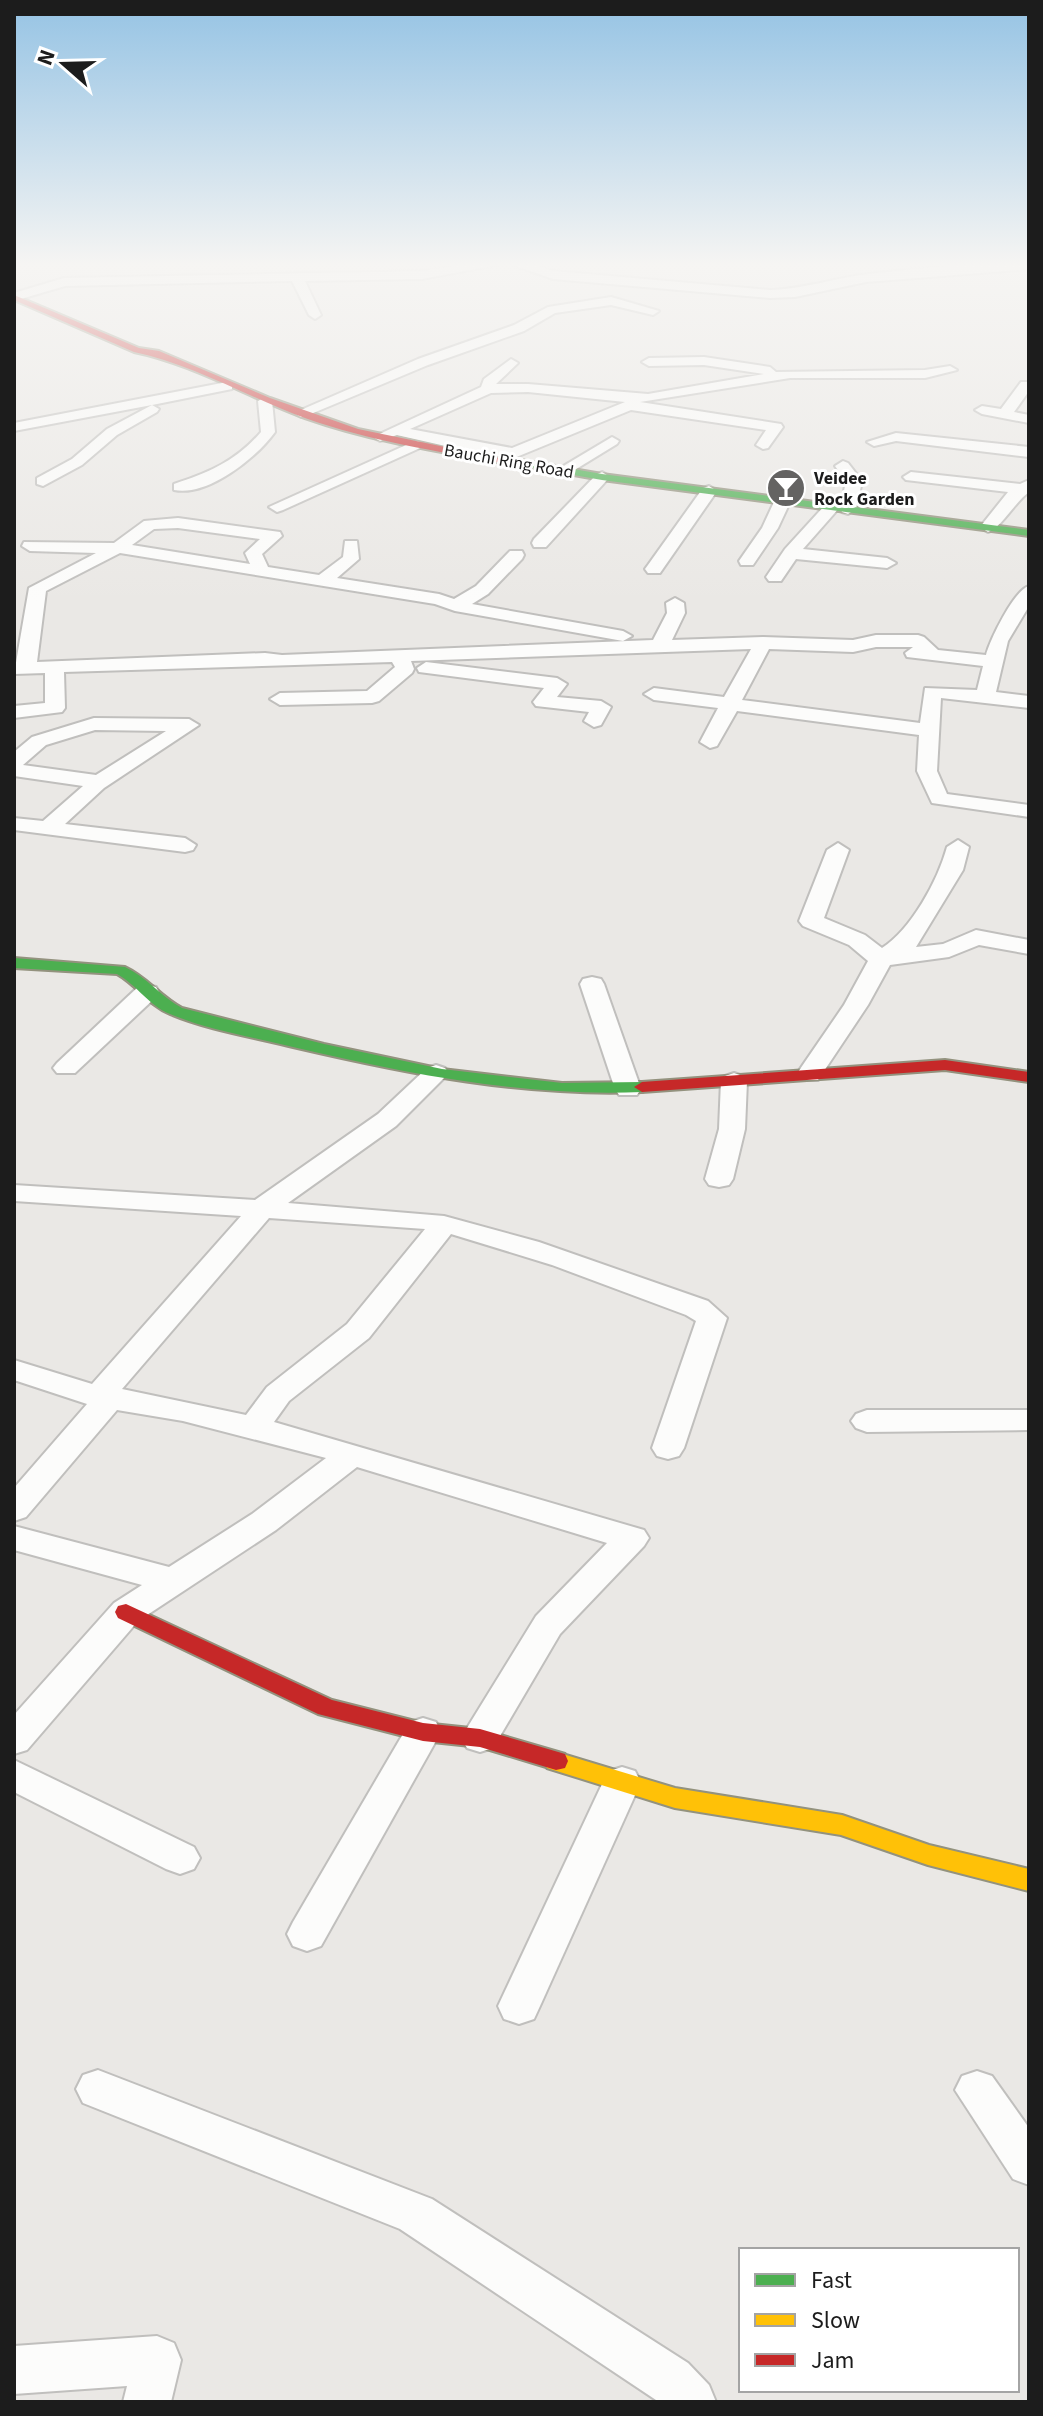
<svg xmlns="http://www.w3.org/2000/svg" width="1043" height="2416" font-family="'Source Sans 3',sans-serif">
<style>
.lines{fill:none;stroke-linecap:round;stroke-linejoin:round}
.street-casing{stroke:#c0bfbd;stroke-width:4}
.fast-casing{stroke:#93927e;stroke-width:4}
.slow-casing{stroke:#93927e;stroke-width:4}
.jam-casing{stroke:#93927e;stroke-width:4}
.street{fill:#fcfcfb;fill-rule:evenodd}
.fast{fill:#4caf50;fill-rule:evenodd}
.slow{fill:#ffc107;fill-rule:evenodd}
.jam{fill:#c62828;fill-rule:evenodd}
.labels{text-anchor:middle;stroke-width:6;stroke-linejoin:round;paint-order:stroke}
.far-street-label{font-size:18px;fill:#1c1c1c;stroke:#fff}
.far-poi-label{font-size:18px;font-weight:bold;fill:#1c1c1c;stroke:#fff;text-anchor:start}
</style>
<rect width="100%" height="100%" fill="#eae8e5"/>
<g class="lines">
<defs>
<g id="street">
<polygon points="475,263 507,263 422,279 305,281 321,315 315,319 309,315 292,281 65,286 14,301 14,293 64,278 422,271"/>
<path d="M507 263H527L554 271 770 290C804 289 835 278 868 274 921 268 976 263 1029 263V269L866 282 795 297 770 298 553 279Z"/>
<polygon points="611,297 659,311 653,315 611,305 555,313 524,331 428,365 306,416 301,417 294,413 418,359 514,325 548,307"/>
<path d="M704 357 770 367 776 372 925 370 950 366 957 370 925 378H790L640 402 781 424 783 427 768 448 763 449 756 445 766 430 631 410 514 458 485 455 397 435 380 441 373 437 481 387 484 379 511 359 518 363 496 384H528L648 394 764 374 704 365 649 366 642 362 649 358ZM528 392 625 402 512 448 410 429 491 393Z"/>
<polygon points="227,382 232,383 232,389 152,405 159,409 157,412 117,435 82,465 43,486 37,484 37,478 72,459 107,429 152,405 14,431 14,423"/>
<polygon points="1021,382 1029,382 1029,391 1014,412 1029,415 1029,423 982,414 975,410 982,406 1001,409"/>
<path d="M265 397 272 401 275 432C257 457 208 497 174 490V484C210 472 236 461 261 432L258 401Z"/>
<polygon points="896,433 1029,447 1029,457 896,441 874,446 867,442"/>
<polygon points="612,437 619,441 617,444 568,474 558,474 555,471"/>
<polygon points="415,441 420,442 420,448 283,510 277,512 269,507"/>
<polygon points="843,461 848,463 862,481 856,509 848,514 842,512 840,507 803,549 887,558 896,563 887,568 796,559 781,581 769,581 766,577 785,549 827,503 833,501 841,506 846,481 835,466"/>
<polygon points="602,472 610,477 607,480 546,547 534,547 532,543 534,539 597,474"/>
<path d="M911 472 1020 484 1029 480V492C1014 503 1002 527 988 532L980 527 1008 492 906 480 903 477Z"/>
<polygon points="709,486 717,491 660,573 648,573 645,569 648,565 703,488"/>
<polygon points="783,495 791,500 778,528 753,565 741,565 739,561 762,528 775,500"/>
<path d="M178 518 280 532 282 536 262 554 268 567 319 575 343 557 345 541H357L359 559 337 578 439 594 454 599 476 586 510 551H522L524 555 522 559 488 594 472 604 623 631 632 636 623 641 455 611 435 604 120 553 46 591 37 662 265 653 282 655 653 640 667 613 666 603 675 598 684 603 685 613 672 640 763 637 853 640 876 635H918L924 637 938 650 986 655C990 640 1014 590 1029 586V606L1008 641 996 692 1029 696V708L941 698 937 771 947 794 1029 805V817L932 803 917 771 919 735 737 711 717 746 710 748 700 742 718 708 654 700 644 694 654 688 724 697 751 649 411 661 414 669 412 673 379 701 372 703 280 705 270 699 280 693 367 691 395 667 392 662 64 672 65 708 62 712 14 718V706L45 703V673L14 674 29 588 96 553 30 551 22 546 24 542 114 543 144 521ZM178 528 260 539 245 553 250 564 132 545 154 529ZM876 647H913L905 653 907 657 983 666 977 690 925 688 920 723 742 700 769 649 853 652Z"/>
<polygon points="426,662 557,678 567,684 557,697 601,701 611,707 601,725 594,727 584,721 589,712 536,706 533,702 544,688 419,672 417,668"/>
<path d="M94 718 189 719 199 725 104 788 65 824 185 838 196 845 193 850 185 852 14 830V818L43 821 83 786 14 776V752L32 737ZM95 730 166 731 96 775 23 765 46 745Z"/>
<path d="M958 840 969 847 963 870 916 947 943 944 976 930 1029 940V954L979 945 949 957 890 965 868 1005 818 1080H800L796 1075 844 1005 868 961 849 945 803 926 799 921 827 850 838 843 849 850 824 918 865 935 882 948C911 930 938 880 947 847Z"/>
<polygon points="592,977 601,979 604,984 641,1089 637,1095 619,1095 615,1089 580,984 583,979"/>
<polygon points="147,985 156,987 159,992 156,997 75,1073 57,1073 53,1068 57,1063 138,987"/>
<path d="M436 1065 445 1068 449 1073 396 1126 288 1203 444 1216 539 1242 708 1301 727 1318 684 1448 679 1456 668 1459 657 1456 652 1448 696 1321 686 1315 552 1265 451 1234 369 1338 289 1401 274 1422 644 1530 649 1538 644 1546 560 1634 493 1748 480 1752 467 1748 461 1738 467 1728 536 1616 607 1543 357 1467 276 1530 138 1621 27 1750 14 1754V1715L114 1603 142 1585 14 1550V1526L169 1567 252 1514 326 1458 183 1421 117 1410 26 1517 14 1521V1488L87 1404 14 1380V1360L92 1384 241 1216 14 1201V1185L255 1200 378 1114 427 1068ZM269 1218 425 1229 347 1324 267 1387 246 1415 122 1389Z"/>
<polygon points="734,1073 743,1076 747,1081 745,1129 733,1179 729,1185 719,1187 709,1185 705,1179 719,1129 721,1081 725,1076"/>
<polygon points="867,1410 1029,1410 1029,1430 867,1432 856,1428 851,1421 856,1414"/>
<polygon points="423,1718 436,1722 441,1732 321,1946 307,1951 293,1946 287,1934 293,1922 410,1722"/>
<polygon points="14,1760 194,1847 200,1858 194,1869 180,1874 166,1869 14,1792"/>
<polygon points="622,1767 635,1771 641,1782 540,2006 534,2019 519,2024 504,2019 498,2006 603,1782 609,1771"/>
<polygon points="98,2070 432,2199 688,2363 709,2385 716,2402 659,2402 400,2229 83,2103 76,2089 83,2075"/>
<polygon points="977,2071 992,2076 1029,2128 1029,2185 1013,2179 955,2090 962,2076"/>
<polygon points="157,2336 174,2343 181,2360 171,2402 123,2402 127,2386 14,2394 14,2346"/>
</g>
<g id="fast">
<polygon points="503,457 602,474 1029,530 1029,536 602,480 500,462 500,458"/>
<path d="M14 958 125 967C147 977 160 996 182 1008L324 1044 442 1069 562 1083 642 1082 650 1087 642 1092C523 1097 409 1074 293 1047 253 1037 208 1030 170 1014 148 1005 137 985 117 974L14 968Z"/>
</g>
<polygon id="slow" points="556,1752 675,1788 842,1815 929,1845 1029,1869 1029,1891 928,1865 841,1835 675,1808 547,1768 544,1761 547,1754"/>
<g id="jam">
<path d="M14 295 139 348 159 351 270 398 358 429 508 460 503 463C436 451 370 441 305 418 250 398 190 363 134 352L14 300Z"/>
<polygon points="945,1060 1029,1072 1029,1082 945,1070 642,1092 634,1087 642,1082"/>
<polygon points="126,1604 332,1700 423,1723 480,1729 565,1754 568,1761 565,1768 556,1770 480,1747 423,1741 318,1714 118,1618 115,1612 118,1606"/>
</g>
</defs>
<use href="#street" class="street-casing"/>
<use href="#fast" class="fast-casing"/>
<use href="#slow" class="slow-casing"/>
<use href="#jam" class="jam-casing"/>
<use href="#street" class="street"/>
<use href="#fast" class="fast"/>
<use href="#slow" class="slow"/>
<use href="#jam" class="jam"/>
</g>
<linearGradient id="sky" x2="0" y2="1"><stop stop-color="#95c3e4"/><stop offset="0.44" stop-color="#f6f5f3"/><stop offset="1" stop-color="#f6f5f3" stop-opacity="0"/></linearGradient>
<rect width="1043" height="602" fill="url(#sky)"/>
<defs>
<symbol id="bar-disc" viewBox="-11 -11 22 22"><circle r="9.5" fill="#646362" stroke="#fff"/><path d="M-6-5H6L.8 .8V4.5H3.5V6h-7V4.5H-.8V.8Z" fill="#fff"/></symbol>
</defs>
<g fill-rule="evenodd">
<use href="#bar-disc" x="764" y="466" width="44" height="44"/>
</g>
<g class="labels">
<g class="far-street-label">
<text transform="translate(509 461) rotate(10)" y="6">Bauchi Ring Road</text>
</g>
<g class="far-poi-label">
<text x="814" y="484">Veidee<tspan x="814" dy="21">Rock Garden</tspan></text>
</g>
</g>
<rect width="1043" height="2416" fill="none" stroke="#1c1c1c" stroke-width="32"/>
<rect x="739" y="2248" width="280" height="144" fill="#ffffff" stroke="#a4a4a4" stroke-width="2"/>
<rect x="755" y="2274" width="40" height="12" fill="#4caf50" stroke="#a4a4a4" stroke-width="2"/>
<text x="811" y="2288" font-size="24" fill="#1c1c1c">Fast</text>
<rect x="755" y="2314" width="40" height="12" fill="#ffc107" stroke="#a4a4a4" stroke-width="2"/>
<text x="811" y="2328" font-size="24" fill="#1c1c1c">Slow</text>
<rect x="755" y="2354" width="40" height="12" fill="#c62828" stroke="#a4a4a4" stroke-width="2"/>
<text x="811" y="2368" font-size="24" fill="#1c1c1c">Jam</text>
<g transform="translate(64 64) rotate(290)" stroke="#ffffff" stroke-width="6" paint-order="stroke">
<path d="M0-6L14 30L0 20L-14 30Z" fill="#1c1c1c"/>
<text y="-12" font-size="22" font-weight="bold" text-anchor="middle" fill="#1c1c1c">N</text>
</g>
</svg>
